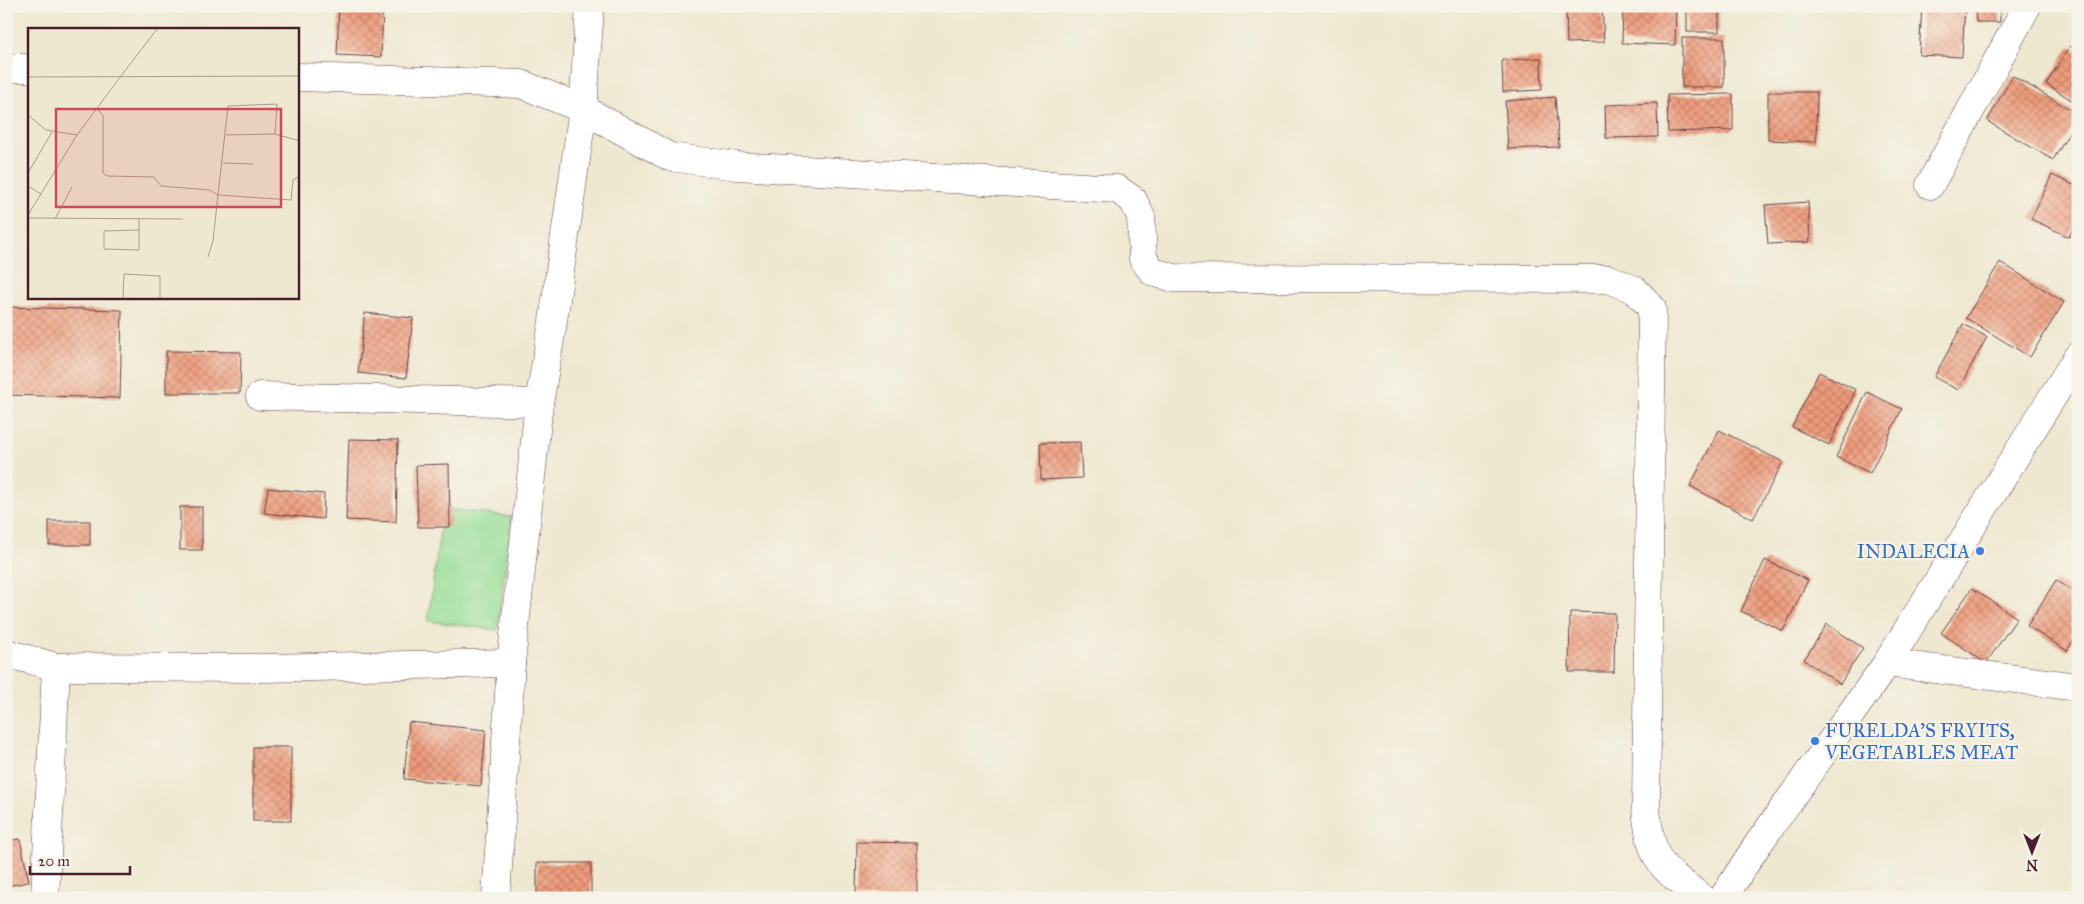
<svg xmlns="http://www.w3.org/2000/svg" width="2084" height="904" font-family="'IM FELL Great Primer',serif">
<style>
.pitch{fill:#97de98;stroke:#707e62}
.building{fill:url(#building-cross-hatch)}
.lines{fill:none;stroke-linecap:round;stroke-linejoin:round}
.street-casing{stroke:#633d44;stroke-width:29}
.secondary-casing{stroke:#633d44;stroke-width:29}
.street{stroke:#fff;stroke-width:28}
.secondary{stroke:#fff;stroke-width:28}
.shop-dot{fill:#3f7fe0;stroke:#f7f3e8;stroke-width:2}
.labels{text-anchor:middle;stroke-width:4.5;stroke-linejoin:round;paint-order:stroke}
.shop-label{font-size:19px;fill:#366cbe;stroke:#f7f3e8;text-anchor:end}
.inset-road{fill:none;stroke:#ac988e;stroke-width:1}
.view{fill:#d1495b;fill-opacity:0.15;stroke:#d1495b;stroke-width:2.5}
.inset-edge{fill:none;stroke:#4a1f2b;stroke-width:2.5}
</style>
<defs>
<pattern id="building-cross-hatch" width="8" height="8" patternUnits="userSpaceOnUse" patternTransform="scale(1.25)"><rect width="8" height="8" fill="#ef9c7c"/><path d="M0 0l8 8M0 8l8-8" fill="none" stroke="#c47f66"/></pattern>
</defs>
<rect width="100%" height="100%" fill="#f7f3e8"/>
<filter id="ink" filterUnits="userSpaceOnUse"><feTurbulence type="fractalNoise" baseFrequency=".02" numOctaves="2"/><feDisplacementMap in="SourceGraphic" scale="10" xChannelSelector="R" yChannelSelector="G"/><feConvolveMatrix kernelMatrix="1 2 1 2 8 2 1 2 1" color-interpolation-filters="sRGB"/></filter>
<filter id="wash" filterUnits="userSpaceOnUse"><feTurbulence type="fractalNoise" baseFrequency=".0096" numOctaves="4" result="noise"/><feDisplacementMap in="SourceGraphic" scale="20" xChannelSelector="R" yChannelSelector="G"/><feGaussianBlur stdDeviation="1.12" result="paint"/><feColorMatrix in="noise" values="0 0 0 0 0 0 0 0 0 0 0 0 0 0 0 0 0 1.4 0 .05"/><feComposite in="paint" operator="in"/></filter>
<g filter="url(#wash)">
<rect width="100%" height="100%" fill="#eee8d0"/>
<polygon class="pitch" points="443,508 512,517 497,630 428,621"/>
<g id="blocks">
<g class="building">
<polygon points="339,6 383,6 381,57 337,55"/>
<polygon points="1566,6 1602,6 1604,42 1567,43"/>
<polygon points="1623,6 1676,6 1675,45 1622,43"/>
<rect x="1687" y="6" width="32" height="26"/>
<polygon points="1922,6 1965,6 1962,57 1919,55"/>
<polygon points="1975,6 2000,6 2000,22 1976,22"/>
<rect x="1682" y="38" width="42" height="49"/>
<polygon points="2070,46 2078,51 2078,104 2046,84"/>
<polygon points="1541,58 1542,90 1503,92 1502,60"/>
<polygon points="2013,76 2078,114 2078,118 2053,160 1987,121"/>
<polygon points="1768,92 1817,92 1816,142 1768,140"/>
<polygon points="1733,94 1733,130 1668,132 1667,95"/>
<polygon points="1555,97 1559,147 1508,149 1505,101"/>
<polygon points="1657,103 1658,137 1606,138 1605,105"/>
<polygon points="2052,175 2078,187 2078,218 2069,237 2031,219"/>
<polygon points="1808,202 1810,242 1768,244 1765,205"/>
<polygon points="2000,262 2064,302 2030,357 1966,318"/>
<polygon points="6,307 122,310 120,398 6,395"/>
<polygon points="365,313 413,318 406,378 358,373"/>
<polygon points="1963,324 1987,337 1958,390 1934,377"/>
<polygon points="166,351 241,352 240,393 166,393"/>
<polygon points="1819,372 1856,390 1829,445 1792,427"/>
<polygon points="1867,392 1902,409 1870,473 1836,457"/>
<polygon points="1719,430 1783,462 1753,519 1690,486"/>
<polygon points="349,439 398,440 396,522 346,520"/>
<polygon points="1080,442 1082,478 1041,480 1040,443"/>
<polygon points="449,464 450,527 418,527 416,465"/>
<polygon points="268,488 324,494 323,519 264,513"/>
<rect x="180" y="507" width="22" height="43"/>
<rect x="49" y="521" width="41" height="24"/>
<polygon points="1765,560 1808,580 1783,631 1741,611"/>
<polygon points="2056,580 2078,594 2078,633 2067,651 2027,626"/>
<polygon points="1972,588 2017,618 1986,663 1941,633"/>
<polygon points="1570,612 1615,613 1614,672 1569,672"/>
<polygon points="1827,624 1863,648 1840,684 1804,660"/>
<polygon points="409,722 486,730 481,786 404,779"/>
<rect x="253" y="747" width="38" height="74"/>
<polygon points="20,839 29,882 6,886 6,841"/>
<polygon points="857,842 917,843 917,898 856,898"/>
<rect x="537" y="863" width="54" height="35"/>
</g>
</g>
</g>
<g filter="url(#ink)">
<use href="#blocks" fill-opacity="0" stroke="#633d44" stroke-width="1"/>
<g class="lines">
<defs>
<g id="street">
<polyline points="6,68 29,68"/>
<polyline points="298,77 521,84 583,109 590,6"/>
<polyline points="1930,185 2027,6"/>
<polyline points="260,396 539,403"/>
<polyline points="6,653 56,667"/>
<polyline points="1887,663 2078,687"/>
<polyline points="45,898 56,667 263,668 511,663"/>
<path d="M496 898 511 663 539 403 552 328 583 109 670 157 737 166 1117 189 1133 200 1141 217 1143 259 1153 272 1174 278 1609 279 1635 290 1652 308 1646 809C1652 864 1660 866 1702 898"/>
</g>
<polyline id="secondary" points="1723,898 1756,847 1887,663 2078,356"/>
</defs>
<use href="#street" class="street-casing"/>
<use href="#secondary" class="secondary-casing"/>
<use href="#street" class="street"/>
<use href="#secondary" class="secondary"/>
</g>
</g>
<g class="shop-dot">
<circle cx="1980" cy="551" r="5"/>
<circle cx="1815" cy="741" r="5"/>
</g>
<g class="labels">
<g class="shop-label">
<text x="1970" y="558">INDALECIA</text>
<text x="1825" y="737" text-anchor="start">FURELDA'S FRYITS,<tspan x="1825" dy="22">VEGETABLES MEAT</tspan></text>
</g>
</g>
<g transform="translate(28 28)">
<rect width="271" height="271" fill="#eee8d0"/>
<path class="inset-road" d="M93 48 129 1M0 49 272 48M68 80 75 87V145L79 148 126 149 133 158 181 162 190 167 200 78 249 76 247 106 198 107M0 87 18 102 49 107M247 106 272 113M195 135 225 136M0 145 24 104M0 158 13 166M0 187 49 107 93 48M0 190 155 191M27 191 44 159M111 191V202L76 203V221L111 222V202M180 229 185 213 190 167 263 172 265 152 272 148M95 270 96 246 132 248V270"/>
<path class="view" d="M28 81H253V179H28Z"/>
<rect width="271" height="271" class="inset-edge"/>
</g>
<rect width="2084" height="904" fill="none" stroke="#f7f3e8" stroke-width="25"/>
<g transform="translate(2032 852) rotate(180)" stroke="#f7f3e8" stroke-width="4" paint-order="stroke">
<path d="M0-4L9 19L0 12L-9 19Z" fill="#4a1f2b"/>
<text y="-8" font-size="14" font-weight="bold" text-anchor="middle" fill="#4a1f2b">N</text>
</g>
<path d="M30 866v8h100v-8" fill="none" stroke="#4a1f2b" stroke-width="2.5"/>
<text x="38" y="866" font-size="15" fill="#4a1f2b" stroke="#f7f3e8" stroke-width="4" paint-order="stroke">20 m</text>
</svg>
